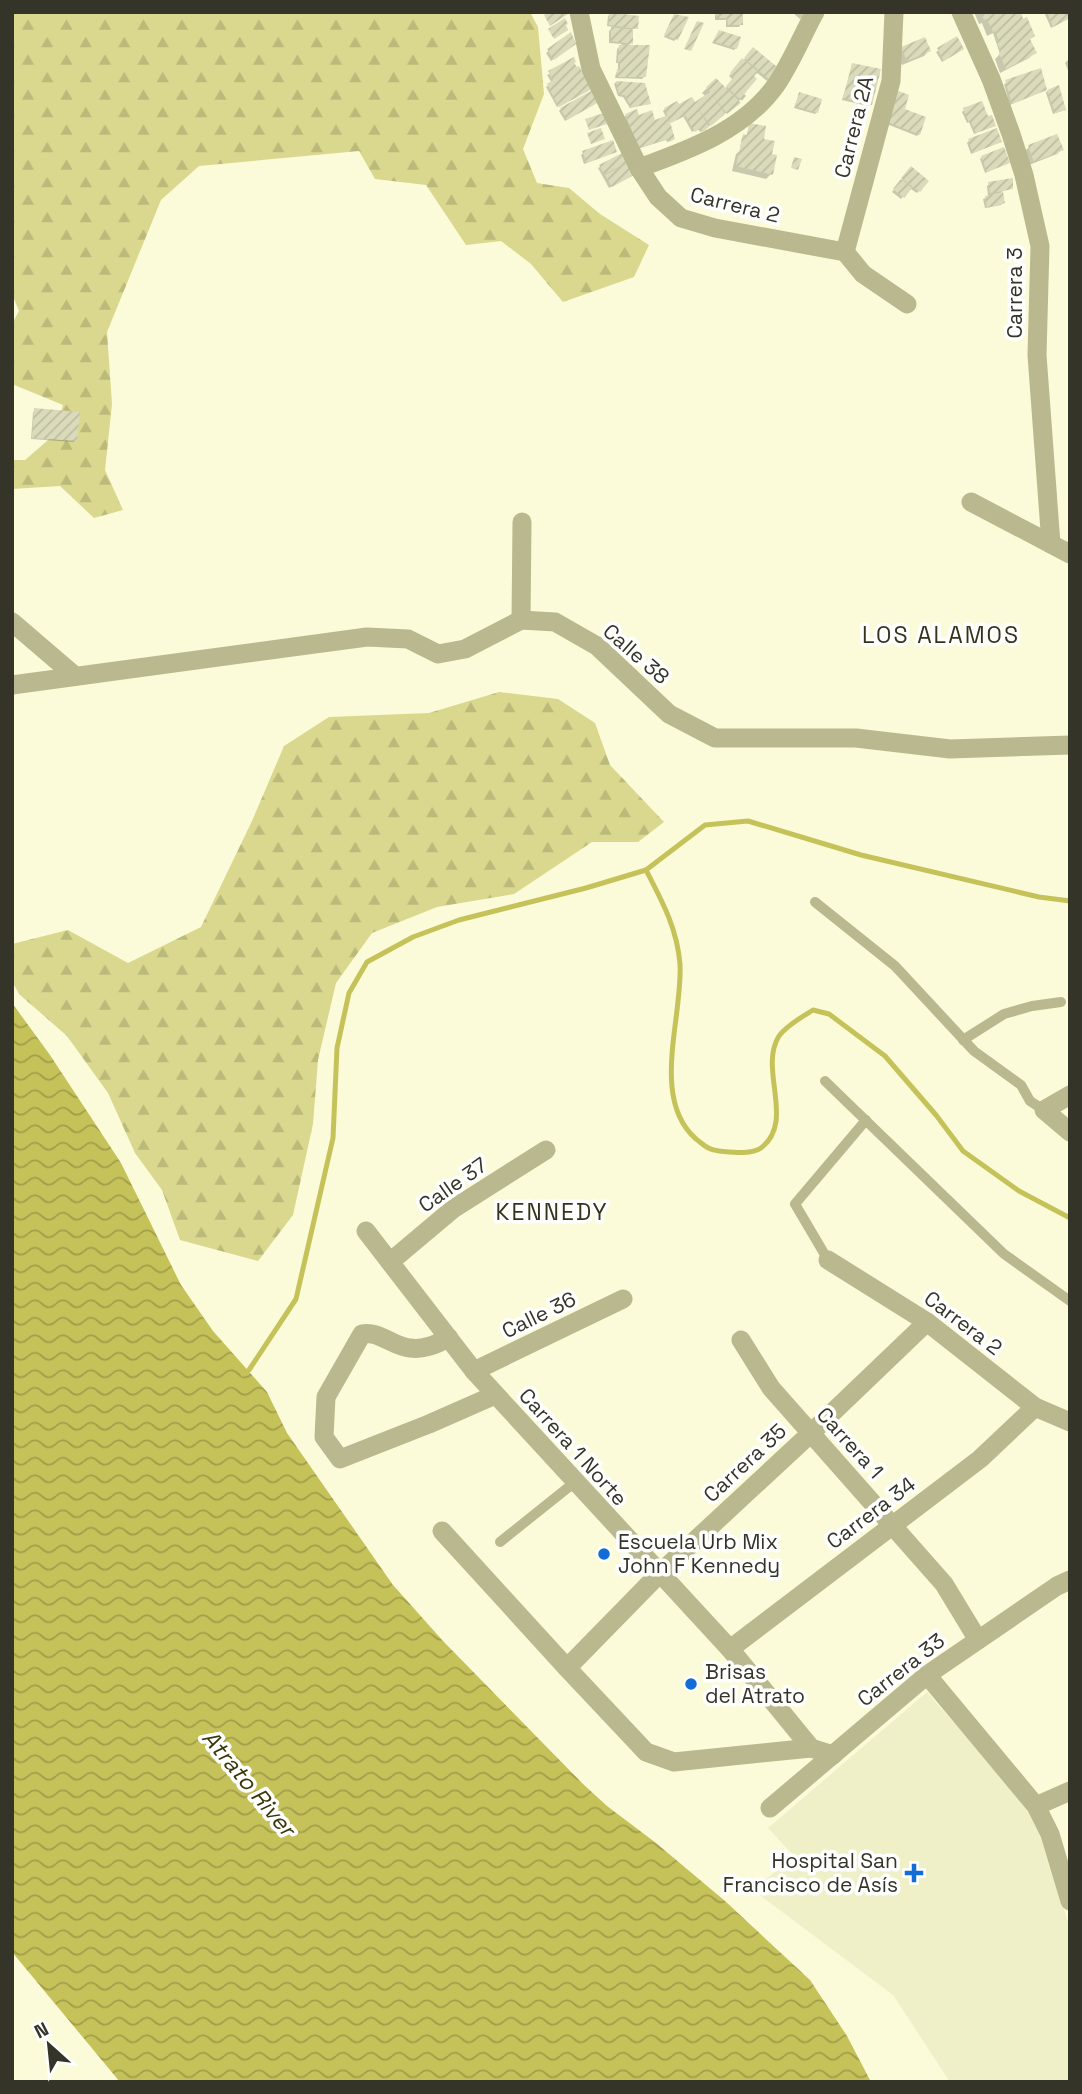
<svg xmlns="http://www.w3.org/2000/svg" width="1082" height="2094" font-family="'Space Grotesk',sans-serif">
<style>
.built{fill:#f0f0c8}
.forest{fill:url(#forest-firs)}
.water{fill:url(#water-waves)}
.shadow{fill:#0003}
.lines{fill:none;stroke-linecap:round;stroke-linejoin:round}
.stream{stroke:#c6c25a;stroke-width:5}
.building{fill:url(#building-hatch)}
.service{stroke:#b9b88e;stroke-width:10}
.minor{stroke:#b9b88e;stroke-width:19}
.poi-dot{fill:#126cd5;stroke:#fff;stroke-width:2.5}
.labels{text-anchor:middle;stroke-width:7;stroke-linejoin:round;paint-order:stroke}
.street-label{font-size:21px;fill:#343428;stroke:#fff}
.poi-label{font-size:21px;fill:#343428;stroke:#fff;text-anchor:start}
.neighbourhood-label{font-size:23px;letter-spacing:2px;fill:#35341a;stroke:#fff}
.water-label{font-size:23px;font-style:italic;fill:#39370a;stroke:#fff}
</style>
<defs>
<pattern id="forest-firs" width="22" height="20" patternUnits="userSpaceOnUse" patternTransform="scale(1.75)"><rect width="22" height="20" fill="#dad88e"/><path d="M5 1l3.5 6h-7zM16 11l3.5 6h-7z" fill="#bcba7a"/></pattern>
<pattern id="water-waves" width="16" height="10" patternUnits="userSpaceOnUse" patternTransform="scale(1.75)"><rect width="16" height="10" fill="#c6c25a"/><path d="M0 5q4-4 8 0t8 0" fill="none" stroke="#a29e4a"/></pattern>
<pattern id="building-hatch" width="6" height="6" patternUnits="userSpaceOnUse" patternTransform="scale(1.75)"><rect width="6" height="6" fill="#dbdbbb"/><path d="M-1 1l2-2M0 6l6-6M5 7l2-2" fill="none" stroke="#bdbda1"/></pattern>
</defs>
<rect width="100%" height="100%" fill="#fbfbda"/>
<polygon class="built" points="927,1692 1022,1801 1043,1838 1070,1929 1070,2082 950,2082 893,1995 753,1890 794,1856 768,1828"/>
<g class="forest">
<polygon points="12,12 530,12 538,27 544,94 523,149 537,183 569,188 600,214 649,245 634,277 563,302 531,264 501,241 466,245 426,185 375,179 359,151 199,166 161,200 107,332 112,404 105,470 123,510 94,518 60,486 12,489 12,460 25,460 55,434 63,405 12,384 12,324 19,311 12,294"/>
<polygon points="499,692 558,699 595,723 610,765 664,822 638,842 592,842 514,894 437,907 372,933 336,983 318,1060 313,1124 293,1215 258,1261 180,1240 162,1190 135,1153 108,1093 67,1036 19,994 12,981 12,944 68,930 128,963 201,927 252,821 284,746 329,717 429,713"/>
</g>
<polygon class="water" points="12,1003 50,1055 121,1163 181,1285 213,1331 267,1392 287,1433 393,1585 443,1641 583,1784 607,1806 656,1843 725,1901 810,1980 847,2036 871,2082 120,2082 12,1952"/>
<g class="shadow">
<polygon points="718,12 741,24 739,27 726,27 726,20 715,20 715,15"/>
<polygon points="792,12 803,12 802,14 804,15 800,19"/>
<polygon points="974,12 1019,12 1034,53 1029,58 1000,73 995,59 1000,54 993,33 987,36 982,23 979,24"/>
<polygon points="1044,12 1070,12 1070,18 1051,28"/>
<polygon points="610,14 636,28 631,30 631,43 627,47 645,76 642,79 615,78 616,73 618,71 618,63 616,63 617,49 622,44 609,43 609,31 613,27 607,26 608,16"/>
<polygon points="673,18 676,39 674,41 664,37"/>
<polygon points="570,34 572,45 551,61 546,53"/>
<polygon points="718,34 736,48 734,50 712,43"/>
<polygon points="957,39 960,50 942,62 936,52"/>
<polygon points="902,48 929,51 924,56 902,65 897,53"/>
<polygon points="754,49 779,71 767,81 756,72 752,76 755,79 740,100 733,107 721,117 720,116 705,130 700,132 698,129 692,132 683,116 669,123 671,141 667,142 666,140 637,149 624,117 626,115 654,122 666,117 663,111 665,109 694,105 706,97 702,93 707,88 725,89 733,80 729,76"/>
<polygon points="1070,58 1070,75 1065,63"/>
<polygon points="572,63 588,90 557,107 546,87 552,83 547,75"/>
<polygon points="853,65 871,104 868,106 842,100"/>
<polygon points="1040,71 1046,92 1058,88 1064,109 1062,111 1053,114 1045,90 1010,105 1004,84"/>
<polygon points="616,82 644,85 649,104 630,108 623,97 618,96 614,84"/>
<polygon points="799,94 817,112 815,114 794,108"/>
<polygon points="595,104 565,121 559,111 561,109"/>
<polygon points="903,110 919,134 917,136 884,123"/>
<polygon points="964,110 987,118 994,126 974,134 969,122 967,123 962,112"/>
<polygon points="750,125 771,152 771,174 766,179 732,171 736,154 742,149 740,148 742,138 746,137"/>
<polygon points="1056,136 1062,149 1057,154 1029,165 1024,152 1029,147"/>
<polygon points="969,141 1000,142 971,154 967,143"/>
<polygon points="615,152 584,164 581,155 583,153"/>
<polygon points="621,156 632,175 609,188 598,168"/>
<polygon points="982,157 1008,163 985,173 980,159"/>
<polygon points="911,169 927,181 917,193 909,188 901,199 892,192"/>
<polygon points="989,184 1011,188 1001,192 1003,203 1001,205 985,208 983,199 988,197 987,186"/>
<polygon points="35,410 76,440 73,442 31,439 33,412"/>
</g>
<g class="lines">
<g class="stream">
<path d="M646 870C662 901 677 928 680 964 683 1017 650 1099 696 1139 704 1145 708 1150 719 1151 731 1152 751 1155 761 1148 796 1121 758 1069 779 1036 787 1025 802 1017 813 1010L829 1014 885 1056 936 1115 963 1151 1019 1191 1070 1218"/>
<polyline points="243,1374 249,1370 296,1299 333,1138 337,1048 349,993 367,962 413,937 459,920 586,888 646,870 705,825 748,821 861,855 1039,897 1070,901"/>
</g>
</g>
<g class="building">
<polygon points="548,12 571,12 550,26 544,15"/>
<polygon points="609,12 639,16 638,29 609,25"/>
<polygon points="716,12 743,12 743,25 728,25 727,18 717,18"/>
<polygon points="980,12 1021,12 1023,19 1027,17 1035,36 1030,39 1037,53 1006,69 999,53 1001,51 996,41 999,40 995,31 993,32 987,19 984,20"/>
<polygon points="1047,12 1070,12 1070,18 1053,27"/>
<polygon points="674,14 689,17 678,40 664,35"/>
<polygon points="565,18 568,24 566,25 568,30 554,39 548,29"/>
<polygon points="697,21 704,23 691,51 684,49"/>
<polygon points="611,27 633,30 633,44 611,41"/>
<polygon points="719,30 741,37 737,49 713,41"/>
<polygon points="571,32 576,44 554,60 547,49"/>
<polygon points="957,36 964,49 944,61 937,48"/>
<polygon points="925,37 931,51 907,61 901,47"/>
<polygon points="619,45 650,45 646,77 616,77 617,69 620,70 620,62 618,62"/>
<polygon points="753,47 782,71 770,80 744,58"/>
<polygon points="574,57 576,62 574,63 577,67 579,66 592,89 559,107 547,84 553,80 548,71"/>
<polygon points="742,58 758,72 754,76 757,79 744,94 746,96 742,101 726,86 734,77 730,73"/>
<polygon points="852,63 881,69 872,105 843,98"/>
<polygon points="1041,68 1047,90 1012,104 1005,80"/>
<polygon points="716,78 741,103 727,114 712,94 725,114 711,126 697,107 709,127 703,131 701,128 695,132 681,108 685,116 671,123 664,108 677,101 679,104 692,97 695,102 710,92 706,87"/>
<polygon points="616,81 645,83 651,104 631,107 625,95 619,95"/>
<polygon points="1059,85 1066,110 1055,113 1047,90"/>
<polygon points="593,90 599,102 567,120 560,108"/>
<polygon points="896,90 909,95 905,109 926,117 920,135 885,121"/>
<polygon points="799,92 822,99 818,113 795,106"/>
<polygon points="982,101 988,116 992,115 996,126 976,133 971,122 969,123 963,108"/>
<polygon points="637,109 639,115 652,110 655,120 668,115 675,139 669,142 668,139 639,148 625,114"/>
<polygon points="604,113 607,124 589,130 585,119"/>
<polygon points="749,123 766,126 764,139 775,141 772,154 777,155 773,175 736,166 743,134 747,135"/>
<polygon points="601,128 605,139 591,144 587,133"/>
<polygon points="997,128 1002,142 973,153 968,139"/>
<polygon points="1057,134 1064,150 1034,162 1028,145"/>
<polygon points="613,140 617,152 587,163 582,151"/>
<polygon points="1004,147 1010,163 987,172 981,156"/>
<polygon points="622,153 627,163 604,174 599,165"/>
<polygon points="794,157 802,159 798,170 791,168"/>
<polygon points="628,163 634,175 612,187 605,175"/>
<polygon points="911,166 929,181 920,192 901,178"/>
<polygon points="1013,178 1013,189 990,193 988,182"/>
<polygon points="901,179 912,188 904,198 893,189"/>
<polygon points="1003,192 1005,203 987,208 985,196"/>
<polygon points="34,408 80,412 77,441 32,438"/>
</g>
<g class="lines">
<g class="service">
<polyline points="815,902 895,966 974,1051 1021,1085 1030,1101 1044,1110"/>
<polyline points="963,1040 1004,1014 1032,1006 1061,1002"/>
<polyline points="825,1081 1004,1254 1070,1301"/>
<polyline points="828,1260 795,1204 866,1120"/>
<polyline points="500,1542 575,1482"/>
</g>
<g class="minor">
<polyline points="579,12 591,69 639,168 658,197 681,218 715,228 845,252 863,274 907,304"/>
<polyline points="961,12 991,79 1011,134 1024,175 1040,246 1037,355 1051,544"/>
<path d="M639 168C689 150 744 130 776 85 791 63 802 36 815 12"/>
<polyline points="845,252 891,81 894,12"/>
<polyline points="971,502 1070,554"/>
<polyline points="521,620 522,522"/>
<polyline points="12,622 75,676"/>
<polyline points="12,685 367,637 408,639 438,654 465,649 521,620 555,622 597,646 669,714 715,738 856,738 950,749 1070,745"/>
<polyline points="1070,1095 1044,1110 1070,1132"/>
<polyline points="366,1231 474,1371 730,1649 811,1748"/>
<polyline points="828,1260 927,1322 1035,1407 1070,1422"/>
<polyline points="390,1262 453,1209 546,1150"/>
<path d="M449 1338C436 1344 425 1350 410 1348 394 1347 378 1330 362 1334L326 1397 324 1437 340 1459 429 1424 495 1395"/>
<polyline points="741,1340 771,1388 944,1584 978,1640"/>
<polyline points="474,1371 623,1299"/>
<polyline points="442,1531 567,1668 646,1752 674,1762 811,1748 833,1755"/>
<polyline points="730,1649 980,1459 1035,1407"/>
<polyline points="567,1668 659,1574 810,1434 927,1322"/>
<polyline points="927,1675 1036,1806 1050,1834 1070,1901"/>
<polyline points="1036,1806 1070,1791"/>
<polyline points="770,1808 927,1675 1057,1586 1070,1580"/>
</g>
</g>
<g class="poi-dot">
<circle cx="604" cy="1554" r="7"/>
<circle cx="691" cy="1684" r="7"/>
<path d="M910.5 1862.5h7v7h7v7h-7v7h-7v-7h-7v-7h7z"/>
</g>
<g class="labels">
<g class="street-label">
<text transform="translate(854 127) rotate(-76)" y="7">Carrera 2A</text>
<text transform="translate(735 205) rotate(14)" y="7">Carrera 2</text>
<text transform="translate(1015 293) rotate(-90)" y="7">Carrera 3</text>
<text transform="translate(636 654) rotate(41)" y="7">Calle 38</text>
<text transform="translate(453 1185) rotate(-35)" y="7">Calle 37</text>
<text transform="translate(539 1315) rotate(-26)" y="7">Calle 36</text>
<text transform="translate(963 1323) rotate(37)" y="7">Carrera 2</text>
<text transform="translate(850 1443) rotate(48)" y="7">Carrera 1</text>
<text transform="translate(573 1447) rotate(48)" y="7">Carrera 1 Norte</text>
<text transform="translate(745 1463) rotate(-43)" y="7">Carrera 35</text>
<text transform="translate(871 1513) rotate(-37)" y="7">Carrera 34</text>
<text transform="translate(901 1670) rotate(-38)" y="7">Carrera 33</text>
</g>
<g class="poi-label">
<text x="618" y="1549">Escuela Urb Mix<tspan x="618" dy="24">John F Kennedy</tspan></text>
<text x="705" y="1679">Brisas<tspan x="705" dy="24">del Atrato</tspan></text>
<text x="898" y="1868" text-anchor="end">Hospital San<tspan x="898" dy="24">Francisco de Asís</tspan></text>
</g>
<g class="neighbourhood-label">
<text x="941" y="643">LOS ALAMOS</text>
<text x="552" y="1220">KENNEDY</text>
</g>
<g class="water-label">
<text transform="translate(249 1783) rotate(50)" y="8">Atrato River</text>
</g>
</g>
<rect width="1082" height="2094" fill="none" stroke="#343428" stroke-width="28"/>
<g transform="translate(49 2045) rotate(333)" stroke="#ffffff" stroke-width="5" paint-order="stroke">
<path d="M0-5L12 26L0 18L-12 26Z" fill="#343428"/>
<text y="-10" font-size="19" font-weight="bold" text-anchor="middle" fill="#343428">N</text>
</g>
</svg>
